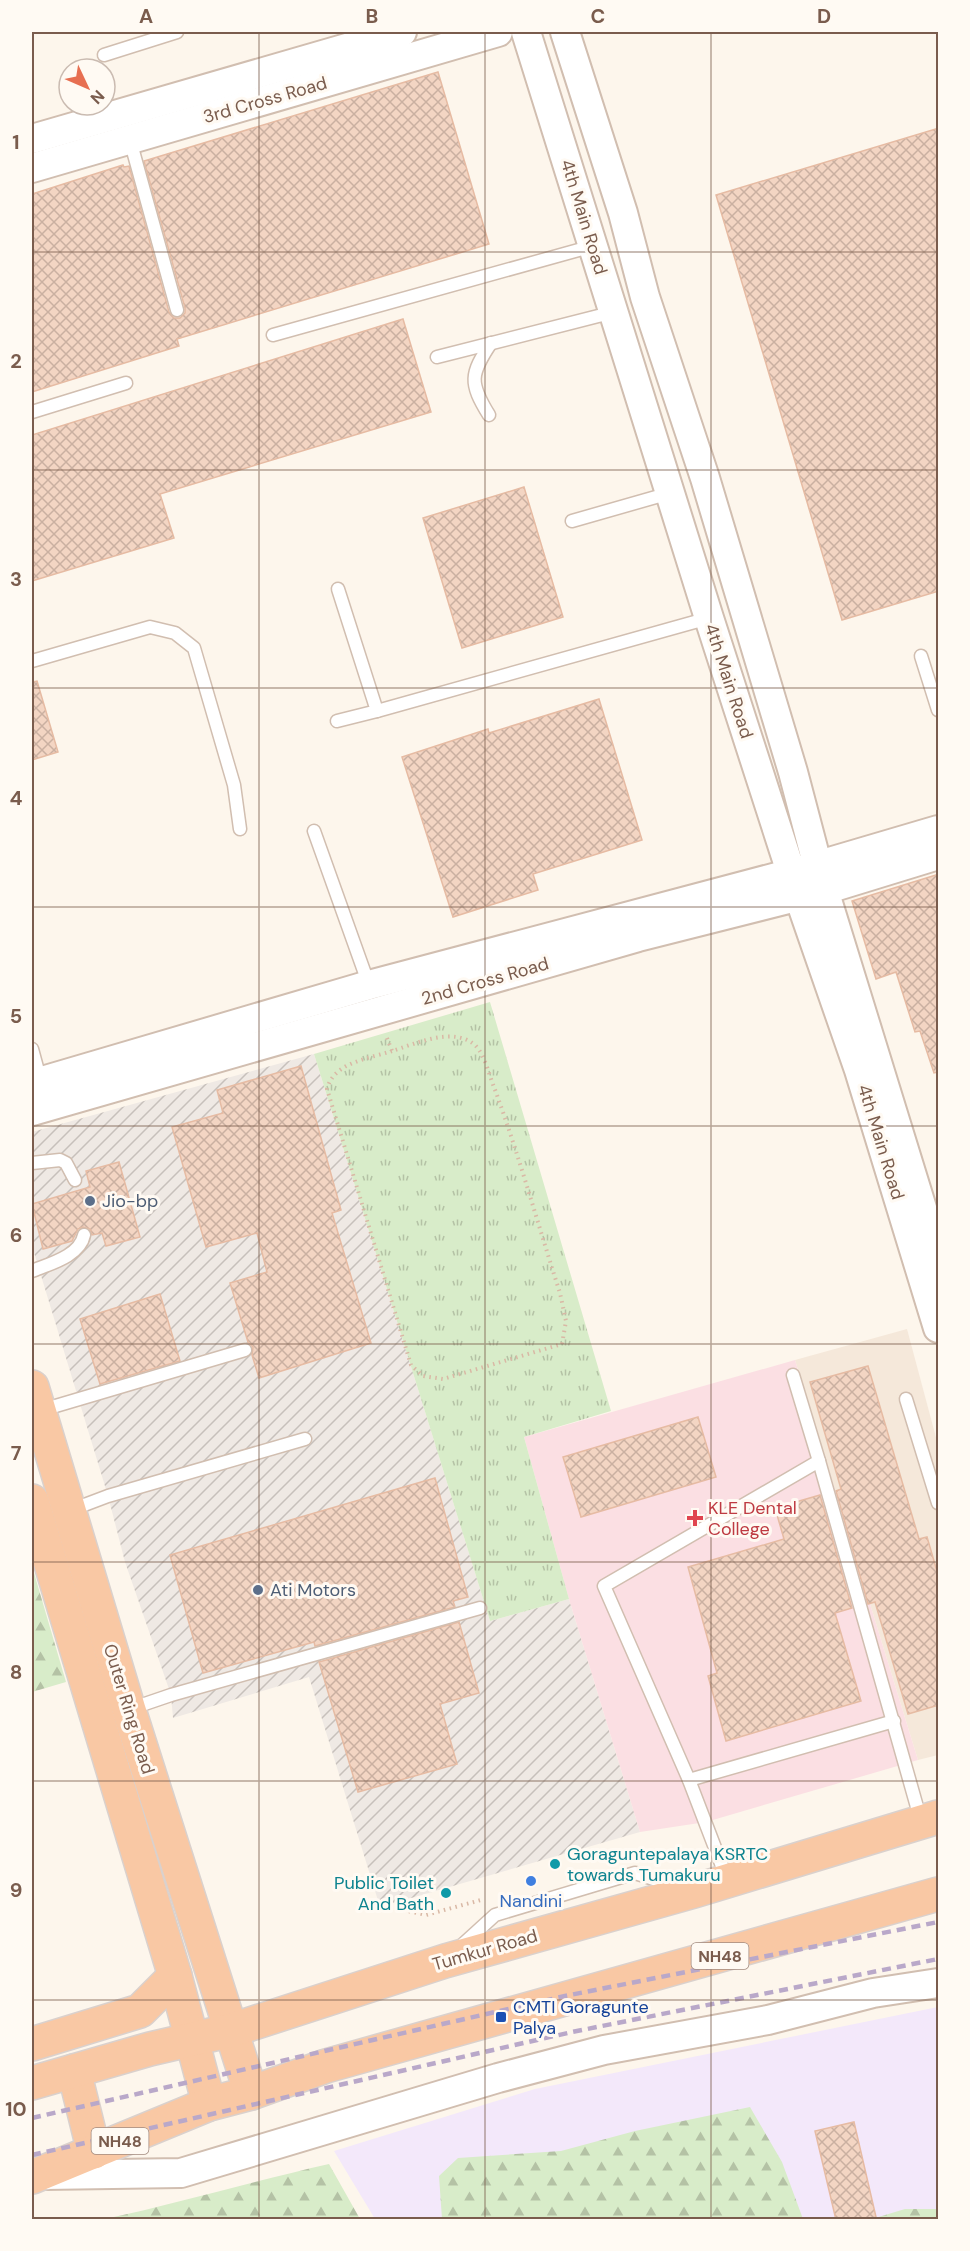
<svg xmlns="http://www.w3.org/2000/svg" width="970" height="2251" font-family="'DM Sans',sans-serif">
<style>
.residential{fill:#f5e8da}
.industrial{fill:url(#industrial-furrows)}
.education{fill:#f3e8fa}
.medical{fill:#fbdfe3}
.forest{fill:url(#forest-firs)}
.park{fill:url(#park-tufts)}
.building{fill:url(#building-cross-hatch);stroke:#e6bba3;stroke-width:1.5}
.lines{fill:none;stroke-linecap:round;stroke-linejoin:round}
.service-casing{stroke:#d1beb0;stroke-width:15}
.tertiary-casing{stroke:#d1beb0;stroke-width:32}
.trunk-casing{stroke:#dad1cd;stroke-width:36}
.path{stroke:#d9b8a5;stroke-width:4;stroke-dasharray:1.5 4.5;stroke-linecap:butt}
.service{stroke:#fff;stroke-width:12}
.tertiary{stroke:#fff;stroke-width:28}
.trunk{stroke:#f9c8a4;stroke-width:33}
.rail{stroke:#b9a8c9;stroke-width:4.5;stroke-dasharray:9 6;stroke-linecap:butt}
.grid{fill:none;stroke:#7a5c4d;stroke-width:1.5;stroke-opacity:0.55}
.service-dot{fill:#5c6f8a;stroke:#fffaf3;stroke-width:2}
.health-dot{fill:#e0444e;stroke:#fffaf3;stroke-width:2}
.culture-dot{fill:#0f9aa8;stroke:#fffaf3;stroke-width:2}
.shop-dot{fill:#3f7fe0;stroke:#fffaf3;stroke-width:2}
.transit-dot{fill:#1a4fb4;stroke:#fffaf3;stroke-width:2}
.labels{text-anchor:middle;stroke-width:6;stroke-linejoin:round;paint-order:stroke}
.shield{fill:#fffaf3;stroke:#a28b7f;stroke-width:1.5}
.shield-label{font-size:16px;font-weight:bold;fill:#7a5c4d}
.street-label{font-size:18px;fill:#7a5c4d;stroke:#fffaf3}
.service-label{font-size:18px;fill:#4e5e75;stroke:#fffaf3;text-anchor:start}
.health-label{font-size:18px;fill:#be3a42;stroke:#fffaf3;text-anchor:start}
.culture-label{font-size:18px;fill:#0d838f;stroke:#fffaf3;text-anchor:start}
.shop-label{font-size:18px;fill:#366cbe;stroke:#fffaf3}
.transit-label{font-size:18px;fill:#164399;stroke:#fffaf3;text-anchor:start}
.neatline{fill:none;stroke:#7a5c4d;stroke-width:2}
.grid-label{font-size:20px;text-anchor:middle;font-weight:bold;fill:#7a5c4d}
</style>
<defs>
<pattern id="industrial-furrows" width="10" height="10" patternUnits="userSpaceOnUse" patternTransform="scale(1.5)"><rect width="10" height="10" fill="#efe9e4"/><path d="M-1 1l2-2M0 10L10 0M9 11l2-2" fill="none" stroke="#c7c0bb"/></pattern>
<pattern id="forest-firs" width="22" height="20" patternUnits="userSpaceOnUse" patternTransform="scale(1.5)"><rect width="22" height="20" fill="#d8ecc9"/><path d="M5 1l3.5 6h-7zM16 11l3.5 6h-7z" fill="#b4c2a5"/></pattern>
<pattern id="park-tufts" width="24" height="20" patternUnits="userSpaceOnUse" patternTransform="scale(1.5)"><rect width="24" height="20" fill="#d8ecc9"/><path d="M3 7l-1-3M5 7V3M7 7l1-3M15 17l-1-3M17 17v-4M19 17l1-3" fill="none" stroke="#b4c2a5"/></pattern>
<pattern id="building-cross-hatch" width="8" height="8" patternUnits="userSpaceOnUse" patternTransform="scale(1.5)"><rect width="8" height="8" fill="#f3d5c3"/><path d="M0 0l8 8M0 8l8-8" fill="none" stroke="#cab0a1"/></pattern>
</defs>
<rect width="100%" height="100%" fill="#fdf6ec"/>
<polygon class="residential" points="907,1329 938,1445 938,1755 918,1760 795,1360"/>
<polygon class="industrial" points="314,1054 490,1621 569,1599 640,1832 380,1907 309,1677 173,1718 171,1695 125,1562 108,1496 32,1246 32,1132"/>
<polygon class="education" points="938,2007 938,2219 375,2219 334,2151 535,2089"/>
<polygon class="medical" points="795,1360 918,1760 706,1822 640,1832 569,1599 524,1437"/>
<g class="forest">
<polygon points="32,1566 66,1682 32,1692"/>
<polygon points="750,2107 782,2162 803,2219 442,2219 439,2176 458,2158 561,2151 635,2131"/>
<path d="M329 2164 360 2219H105C180 2203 254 2181 329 2164Z"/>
<polygon points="905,2209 938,2209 938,2219 872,2219"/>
</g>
<polygon class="park" points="490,1002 611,1411 524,1437 569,1599 490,1621 314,1054"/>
<g class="building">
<polygon points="438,72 489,244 177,339 179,346 32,392 32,194 123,165 124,167 129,166 169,312 174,318 180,318 185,313 185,308 144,161"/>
<polygon points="939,128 939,591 842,620 716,195"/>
<polygon points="403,319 431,412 160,494 174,538 32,581 32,435"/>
<polygon points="524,487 563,617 462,648 423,518"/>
<polygon points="37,681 58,752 32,760 32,682"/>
<polygon points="599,699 642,840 533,874 538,890 453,917 402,757 488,729 489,733"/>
<polygon points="939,874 939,1072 934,1073 920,1031 915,1032 896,972 876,979 852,901"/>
<polygon points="301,1066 341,1210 332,1213 371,1343 259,1378 252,1355 253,1347 248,1342 230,1283 267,1272 257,1233 206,1247 172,1127 223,1113 217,1090"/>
<polygon points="119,1162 140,1237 106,1246 102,1233 92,1235 90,1229 83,1227 78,1229 72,1241 43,1249 32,1204 90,1187 86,1171"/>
<polygon points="160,1294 180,1361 100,1384 80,1319"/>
<polygon points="868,1366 919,1539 927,1537 939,1578 939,1705 908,1714 875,1602 868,1604 836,1491 841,1489 810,1382"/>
<polygon points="698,1417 716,1477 581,1517 563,1457"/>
<polygon points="435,1478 468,1597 453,1601 455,1607 315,1646 314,1642 203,1673 170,1555"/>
<polygon points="820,1495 852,1608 835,1613 861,1701 726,1741 708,1676 717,1673 688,1567 784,1539 775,1508"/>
<polygon points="459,1622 479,1693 440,1704 457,1764 358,1792 319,1662"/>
<polygon points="854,2122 876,2217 865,2220 836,2220 815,2131"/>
</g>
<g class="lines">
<defs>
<g id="service">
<polyline points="104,55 177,32"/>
<polyline points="130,140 177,310"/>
<polyline points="273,335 593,246"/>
<polyline points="437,357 614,312"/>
<polyline points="32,412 126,383"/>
<path d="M489 415C469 383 470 374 491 343"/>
<polyline points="572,521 670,493"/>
<polyline points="921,656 938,710"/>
<polyline points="32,661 150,627 175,633 194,648 234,785 240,829"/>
<polyline points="377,711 709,618"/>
<polyline points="337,721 377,711 338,589"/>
<polyline points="314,831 369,985"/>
<polyline points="32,1049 41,1082"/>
<polyline points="32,1163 60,1160 66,1163 75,1180"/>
<path d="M32 1271C49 1264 80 1256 84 1235"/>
<polyline points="793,1375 819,1461 921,1821"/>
<polyline points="906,1399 938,1503"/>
<polyline points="42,1410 245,1350"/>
<polyline points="71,1510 108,1496 305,1439"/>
<polyline points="130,1709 171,1695 480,1608"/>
<polyline points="689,1780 894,1721"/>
<polyline points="727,1879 689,1780 604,1586 819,1461"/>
<polyline points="461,1946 495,1915 635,1873 679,1887"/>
</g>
<g id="tertiary">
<polyline points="526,32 709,618 799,897 859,1070 938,1328"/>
<polyline points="565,32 623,213 645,297 705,478 793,772 824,890 938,1260"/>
<polyline points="32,139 402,32"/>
<polyline points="32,168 498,32"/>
<polyline points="32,1084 369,985 792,873 938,830"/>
<polyline points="32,1111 638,937 824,890 938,855"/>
<polyline points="44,2175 181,2173 498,2078 604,2050 768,2020 873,1993 938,1983"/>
</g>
<g id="trunk">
<polyline points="32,1387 129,1710 251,2093"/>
<polyline points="32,1501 175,1976 209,2104"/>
<polyline points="32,2044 140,2011 175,1976"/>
<polyline points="74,2071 94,2152"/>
<polyline points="32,2083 150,2049 232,2030 445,1961 694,1891 938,1817"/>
<polyline points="32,2177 209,2104 251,2093 326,2066 938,1894"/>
</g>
</defs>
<use href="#service" class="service-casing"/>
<use href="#tertiary" class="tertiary-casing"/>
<use href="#trunk" class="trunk-casing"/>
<g class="path">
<path d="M387 1038 392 1051C415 1044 453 1026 475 1045 485 1055 489 1075 494 1087 519 1155 538 1225 560 1293L566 1321 562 1344 443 1379 423 1376 411 1365 327 1089C334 1062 368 1059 392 1051"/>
<polyline points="403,1910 426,1915 481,1900"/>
</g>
<use href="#service" class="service"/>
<use href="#tertiary" class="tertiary"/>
<use href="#trunk" class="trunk"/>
<g class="rail">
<polyline points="32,2118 565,1996 938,1922"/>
<polyline points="32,2155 572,2032 938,1959"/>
</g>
</g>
<path class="grid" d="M259 32V2220M485 32V2220M711 32V2220M32 252H938M32 470H938M32 688H938M32 907H938M32 1126H938M32 1344H938M32 1562H938M32 1781H938M32 2000H938"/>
<g class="service-dot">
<circle cx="90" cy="1201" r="6"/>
<circle cx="258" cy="1590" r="6"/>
</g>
<path class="health-dot" d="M692 1509h6v6h6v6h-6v6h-6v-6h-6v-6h6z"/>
<g class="culture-dot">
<circle cx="555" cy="1864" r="6"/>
<circle cx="446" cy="1893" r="6"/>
</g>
<circle class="shop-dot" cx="531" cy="1881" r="6"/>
<rect class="transit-dot" x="495" y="2011" width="12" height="12" rx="3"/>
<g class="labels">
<g class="shield">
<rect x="691.5" y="1943" width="57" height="26" rx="4.5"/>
<rect x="91.5" y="2128" width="57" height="26" rx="4.5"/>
</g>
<g class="shield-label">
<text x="720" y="1962">NH48</text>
<text x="120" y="2147">NH48</text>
</g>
<g class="street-label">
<text transform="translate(265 100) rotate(-16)" y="6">3rd Cross Road</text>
<text transform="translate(584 217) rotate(73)" y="6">4th Main Road</text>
<text transform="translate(729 681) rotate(72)" y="6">4th Main Road</text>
<text transform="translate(485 981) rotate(-16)" y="6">2nd Cross Road</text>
<text transform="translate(881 1142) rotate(73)" y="6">4th Main Road</text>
<text transform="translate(129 1709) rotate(73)" y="6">Outer Ring Road</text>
<text transform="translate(485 1950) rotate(-16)" y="6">Tumkur Road</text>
</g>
<g class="service-label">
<text x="102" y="1207">Jio-bp</text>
<text x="270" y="1596">Ati Motors</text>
</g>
<g class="health-label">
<text x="708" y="1514">KLE Dental<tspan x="708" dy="21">College</tspan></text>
</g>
<g class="culture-label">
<text x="567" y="1860">Goraguntepalaya KSRTC<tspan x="567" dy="21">towards Tumakuru</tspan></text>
<text x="434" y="1889" text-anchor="end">Public Toilet<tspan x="434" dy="21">And Bath</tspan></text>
</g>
<g class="shop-label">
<text x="531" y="1907">Nandini</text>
</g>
<g class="transit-label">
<text x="513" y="2013">CMTI Goragunte<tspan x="513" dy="21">Palya</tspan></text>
</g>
</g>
<rect width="970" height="2251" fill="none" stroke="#fffaf3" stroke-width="66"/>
<g transform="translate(87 87) rotate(134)"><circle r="28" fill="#fffaf3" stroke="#cabbb1" stroke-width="1.5"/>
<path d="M0-4.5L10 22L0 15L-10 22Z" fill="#e76f51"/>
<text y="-9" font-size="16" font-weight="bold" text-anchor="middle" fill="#7a5c4d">N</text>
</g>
<rect x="33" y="33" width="904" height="2185" class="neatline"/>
<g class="grid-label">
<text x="146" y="23">A</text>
<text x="372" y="23">B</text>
<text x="598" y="23">C</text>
<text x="824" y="23">D</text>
<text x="16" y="149">1</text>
<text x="16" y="368">2</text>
<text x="16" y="586">3</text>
<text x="16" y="805">4</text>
<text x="16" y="1023">5</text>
<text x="16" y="1242">6</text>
<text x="16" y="1460">7</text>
<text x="16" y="1679">8</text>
<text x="16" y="1897">9</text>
<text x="16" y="2116">10</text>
</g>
</svg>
